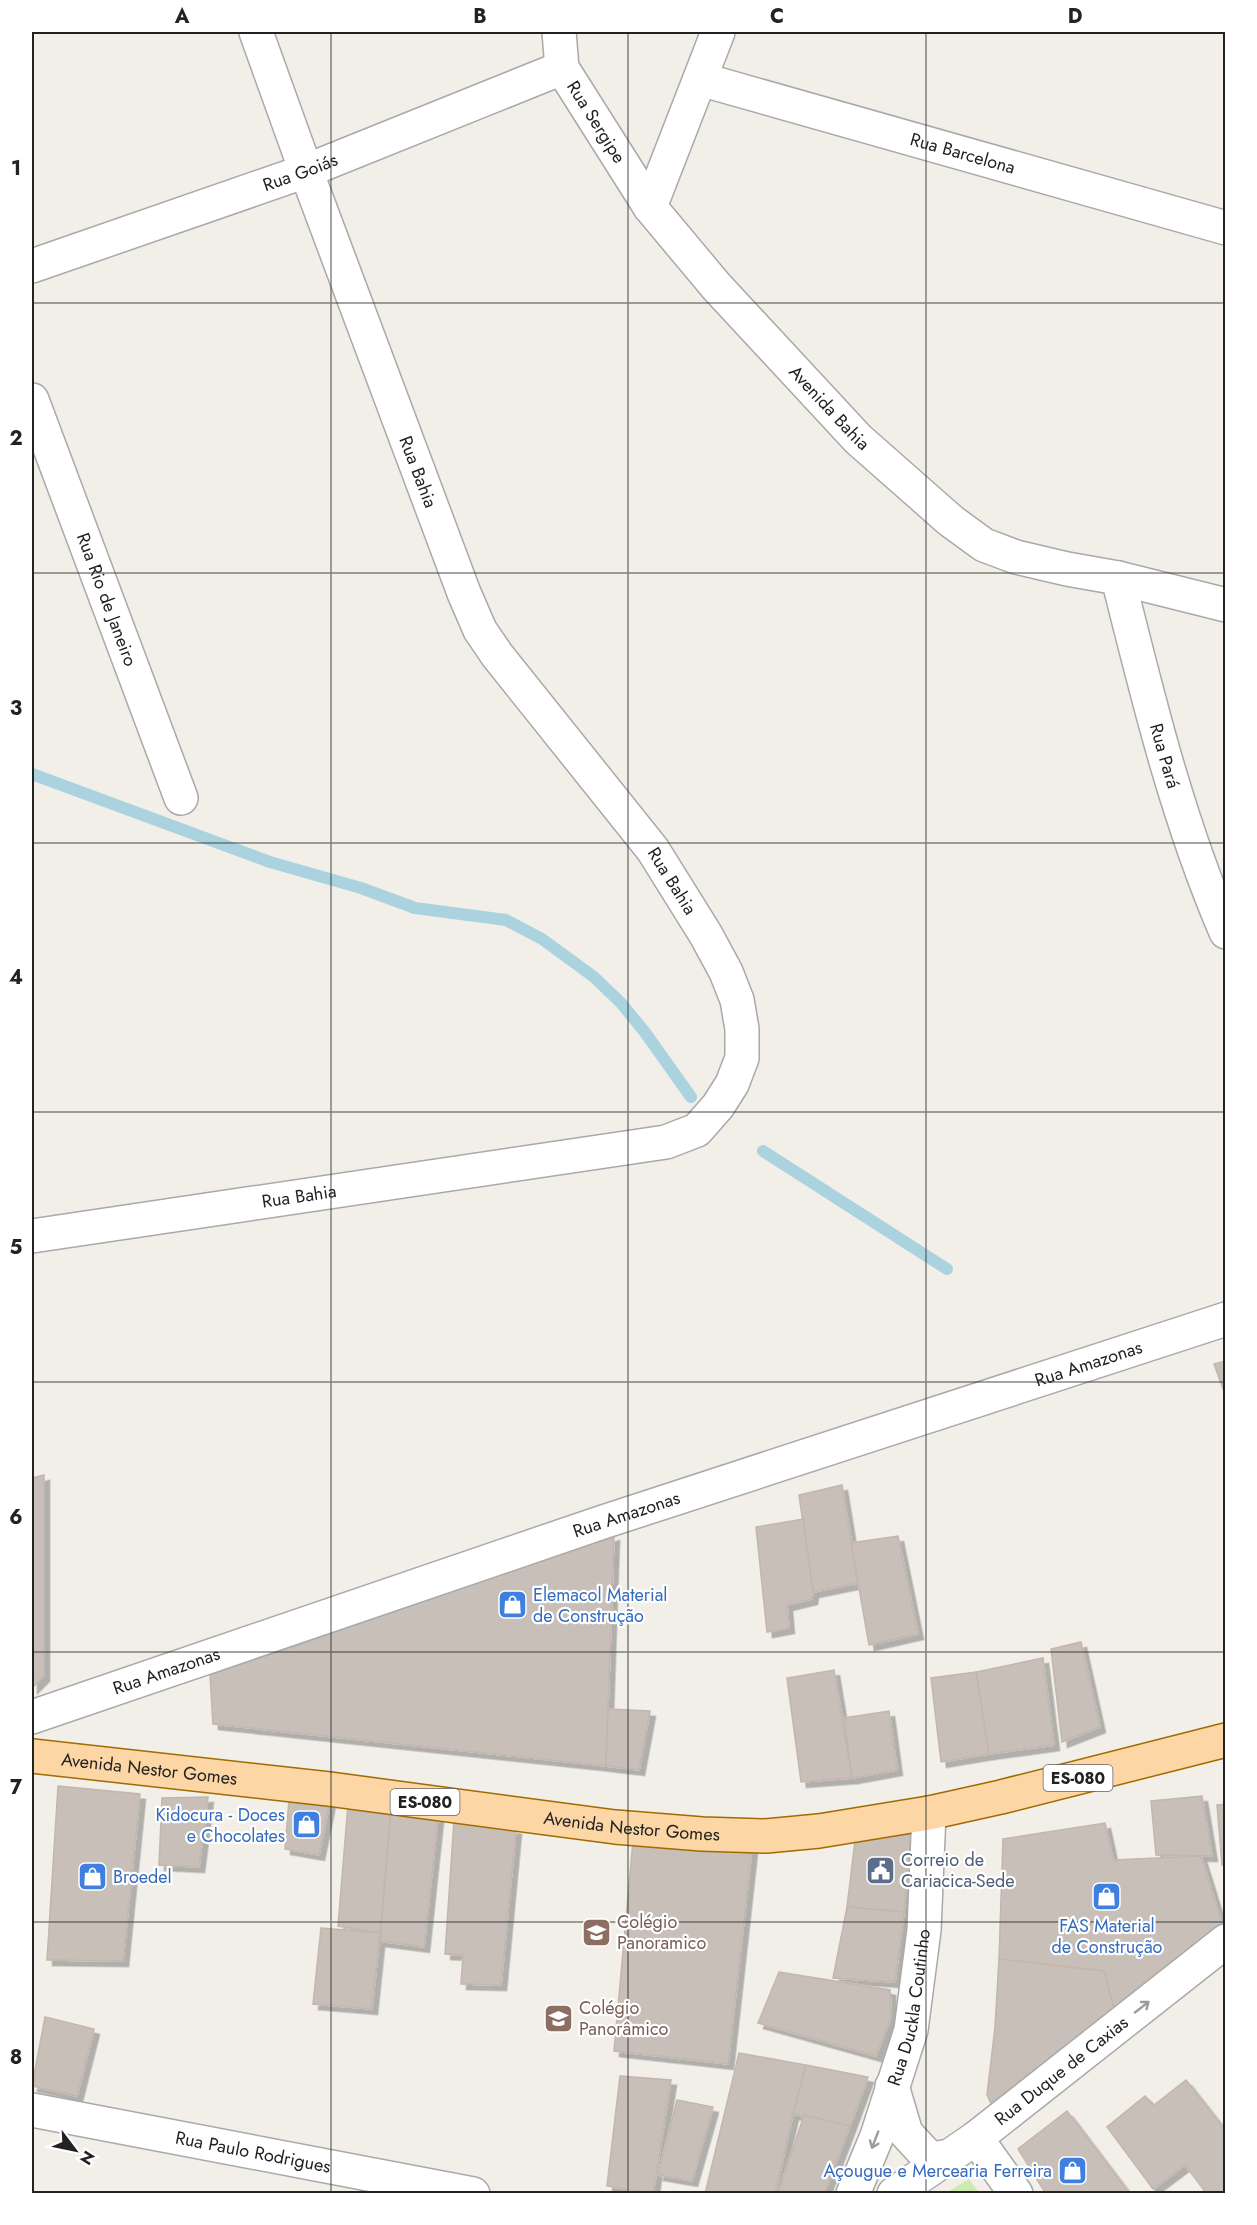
<svg xmlns="http://www.w3.org/2000/svg" width="1257" height="2225" font-family="Jost,sans-serif">
<style>
.grass{fill:#cdebb0}
.lines{fill:none;stroke-linecap:round;stroke-linejoin:round}
.stream{stroke:#aad3df;stroke-width:12}
.building{fill:#c7bfb8;stroke:#c4b6ab;stroke-width:1.5;filter:url(#shadow)}
.minor-casing{stroke:#a9a9a9;stroke-width:36}
.major-casing{stroke:#a06b00;stroke-width:36}
.minor{stroke:#fff;stroke-width:33}
.major{stroke:#fcd6a4;stroke-width:33}
.oneway{stroke:#9c9c9c}
.grid{fill:none;stroke:#222;stroke-width:1.5;stroke-opacity:0.55}
.labels{text-anchor:middle;stroke-width:4.5;stroke-linejoin:round;paint-order:stroke}
.shield{fill:#fff;stroke:#646464;stroke-width:1.5}
.shield-label{font-size:16px;font-weight:bold;fill:#222}
.street-label{font-size:18px;fill:#222;stroke:#fff}
.shop-label{font-size:18px;fill:#366cbe;stroke:#fff;text-anchor:start}
.service-label{font-size:18px;fill:#4e5e75;stroke:#fff;text-anchor:start}
.education-label{font-size:18px;fill:#785e54;stroke:#fff;text-anchor:start}
.neatline{fill:none;stroke:#222;stroke-width:2}
.grid-label{font-size:20px;text-anchor:middle;font-weight:bold;fill:#222}
</style>
<defs>
<filter id="shadow"><feDropShadow dx="5.5" dy="5.5" stdDeviation="0" flood-color="#0004"/></filter>
</defs>
<rect width="100%" height="100%" fill="#f2efe9"/>
<polygon class="grass" points="969,2179 979,2193 946,2193"/>
<g class="lines">
<g class="stream">
<polyline points="32,774 270,862 361,888 415,908 506,920 542,939 594,977 621,1003 644,1031 691,1097"/>
<polyline points="763,1151 947,1269"/>
</g>
</g>
<g class="building">
<polygon points="1226,1361 1226,1397 1214,1364"/>
<polygon points="44,1475 44,1676 32,1688 32,1478"/>
<polygon points="842,1485 858,1583 813,1592 799,1495"/>
<polygon points="803,1519 813,1592 812,1599 787,1605 789,1628 767,1632 756,1527"/>
<polygon points="614,1535 606,1766 213,1724 210,1675"/>
<polygon points="898,1536 918,1634 869,1645 851,1543"/>
<polygon points="1081,1642 1100,1727 1062,1742 1051,1649"/>
<polygon points="1043,1658 1054,1745 989,1754 976,1672"/>
<polygon points="834,1670 852,1778 801,1782 787,1678"/>
<polygon points="976,1672 989,1754 941,1762 931,1678"/>
<polygon points="608,1709 650,1711 639,1770 606,1766"/>
<polygon points="889,1711 897,1770 852,1778 844,1718"/>
<polygon points="58,1786 140,1794 123,1961 47,1960"/>
<polygon points="1202,1796 1212,1856 1156,1855 1151,1801"/>
<polygon points="208,1797 199,1867 159,1865 162,1798"/>
<polygon points="289,1800 330,1801 319,1855 285,1849"/>
<polygon points="348,1804 391,1810 380,1933 338,1926"/>
<polygon points="1226,1804 1226,1864 1222,1865 1217,1805"/>
<polygon points="391,1810 438,1817 424,1947 380,1941"/>
<polygon points="454,1820 516,1829 501,1985 461,1984 463,1955 445,1954"/>
<polygon points="1105,1823 1113,1860 1201,1856 1225,1933 1118,2024 1104,1971 999,1959 1003,1839"/>
<polygon points="856,1832 911,1833 904,1912 847,1907"/>
<polygon points="633,1841 752,1848 728,2064 614,2051"/>
<polygon points="847,1907 904,1912 895,1982 833,1978"/>
<polygon points="321,1928 380,1933 372,2009 313,2004"/>
<polygon points="999,1959 1104,1971 1118,2024 998,2119 987,2095 995,2027"/>
<polygon points="779,1972 890,1990 891,2017 876,2056 758,2023"/>
<polygon points="45,2017 94,2029 77,2096 32,2086"/>
<polygon points="739,2053 806,2065 793,2114 775,2194 705,2194"/>
<polygon points="806,2065 868,2077 850,2126 793,2114"/>
<polygon points="620,2076 671,2080 653,2194 607,2186"/>
<polygon points="1186,2080 1226,2131 1226,2194 1207,2194 1185,2165 1153,2189 1107,2127 1145,2096 1154,2105"/>
<polygon points="677,2100 713,2107 692,2181 658,2175"/>
<polygon points="1067,2111 1130,2194 1046,2194 1018,2149"/>
<polygon points="804,2115 850,2126 824,2194 778,2194"/>
</g>
<g class="lines">
<defs>
<g id="minor">
<path id="s1" d="M559 32 562 68 650 207 716 286 858 439 951 521 984 545 1016 557 1067 569 1118 578 1226 605"/>
<path id="s2" d="M700 79 1226 228"/>
<polyline points="650,207 718,32"/>
<path id="s3" d="M32 266 306 171 562 68"/>
<path id="s4" d="M32 400 181 798"/>
<path id="s5" d="M1118 578C1148 698 1177 818 1226 932"/>
<path id="s6" d="M32 1236 666 1142 697 1130 718 1106 732 1084 742 1058V1029L737 1000 726 972 706 935 653 850 497 655 480 630 464 593 306 171 256 32"/>
<path id="s7" d="M32 1717 603 1522 1226 1319"/>
<polyline points="892,2086 906,2133 930,2159 950,2156"/>
<path id="s8" d="M32 2110 473 2194"/>
<polyline points="976,2138 1016,2194"/>
<path id="s9" d="M853 2194 877 2136 911 2030 924 1930 929 1813"/>
<path id="s10" d="M894 2194 976 2138 1226 1941"/>
</g>
<g id="major">
<path id="s11" d="M32 1756 329 1789 615 1827 702 1834 766 1836 819 1831 929 1813 1001 1797 1226 1740"/>
</g>
</defs>
<use href="#minor" class="minor-casing"/>
<use href="#major" class="major-casing"/>
<use href="#minor" class="minor"/>
<use href="#major" class="major"/>
</g>
<defs><path id="oneway-shaft" d="M-6 0H5M1.5-3L5.5 0L1.5 3" fill="none" stroke-width="1.6" stroke-linecap="round" stroke-linejoin="round" transform="scale(1.5)"/></defs>
<g class="oneway">
<use href="#oneway-shaft" transform="translate(1142 2007) rotate(-38)"/>
<use href="#oneway-shaft" transform="translate(875 2140) rotate(111)"/>
</g>
<path class="grid" d="M331 32V2194M628 32V2194M926 32V2194M32 303H1226M32 573H1226M32 843H1226M32 1112H1226M32 1382H1226M32 1652H1226M32 1922H1226"/>
<defs>
<symbol id="shop-square" viewBox="-11 -11 22 22"><rect x="-9" y="-9" width="18" height="18" rx="4" fill="#3f7fe0" stroke="#fff"/><path d="M-5-2.5h2.3a2.7 3.5 0 0 1 5.4 0H5L5.5 6h-11ZM-1.5-2.5h3a1.5 2.3 0 0 0-3 0Z" fill="#fff"/></symbol>
<symbol id="civic-square" viewBox="-11 -11 22 22"><rect x="-9" y="-9" width="18" height="18" rx="4" fill="#5c6f8a" stroke="#fff"/><path d="M-.6-6.5H3V-4.5H.6V-3L4-1V1h2V6H-6V1h2V-1L-.6-3ZM-1.2 2.5V6h2.4V2.5Z" fill="#fff"/></symbol>
<symbol id="school-square" viewBox="-11 -11 22 22"><rect x="-9" y="-9" width="18" height="18" rx="4" fill="#8d6e63" stroke="#fff"/><path d="M0-5L7-2L0 1L-7-2ZM-4 1L0 2.5L4 1V4Q0 6-4 4Z" fill="#fff"/></symbol>
</defs>
<g fill-rule="evenodd">
<use href="#shop-square" x="496" y="1588" width="33" height="33"/>
<use href="#shop-square" x="290" y="1808" width="33" height="33"/>
<use href="#civic-square" x="864" y="1854" width="33" height="33"/>
<use href="#shop-square" x="76" y="1860" width="33" height="33"/>
<use href="#shop-square" x="1090" y="1880" width="33" height="33"/>
<use href="#school-square" x="580" y="1916" width="33" height="33"/>
<use href="#school-square" x="542" y="2002" width="33" height="33"/>
<use href="#shop-square" x="1056" y="2154" width="33" height="33"/>
</g>
<g class="labels">
<g class="shield">
<rect x="1043.5" y="1765" width="69" height="26" rx="4.5"/>
<rect x="390.5" y="1789" width="69" height="26" rx="4.5"/>
</g>
<g class="shield-label">
<text x="1078" y="1784">ES-080</text>
<text x="425" y="1808">ES-080</text>
</g>
<g class="street-label">
<text dy="6" stroke="none"><textPath href="#s1" startOffset="100">Rua Sergipe</textPath></text>
<text dy="6" stroke="none"><textPath href="#s2" startOffset="273">Rua Barcelona</textPath></text>
<text dy="6" stroke="none"><textPath href="#s3" startOffset="284">Rua Goiás</textPath></text>
<text dy="6" stroke="none"><textPath href="#s1" startOffset="470">Avenida Bahia</textPath></text>
<text transform="translate(418 472) rotate(69)" y="6">Rua Bahia</text>
<text dy="6" stroke="none"><textPath href="#s4" startOffset="213">Rua Rio de Janeiro</textPath></text>
<text dy="6" stroke="none"><textPath href="#s5" startOffset="184">Rua Pará</textPath></text>
<text transform="translate(672 881) rotate(58)" y="6">Rua Bahia</text>
<text dy="6" stroke="none"><textPath href="#s6" startOffset="270">Rua Bahia</textPath></text>
<text dy="6" stroke="none"><textPath href="#s7" startOffset="1114">Rua Amazonas</textPath></text>
<text dy="6" stroke="none"><textPath href="#s7" startOffset="628">Rua Amazonas</textPath></text>
<text dy="6" stroke="none"><textPath href="#s7" startOffset="142">Rua Amazonas</textPath></text>
<text dy="6" stroke="none"><textPath href="#s11" startOffset="118">Avenida Nestor Gomes</textPath></text>
<text dy="6" stroke="none"><textPath href="#s11" startOffset="604">Avenida Nestor Gomes</textPath></text>
<text dy="6" stroke="none"><textPath href="#s9" startOffset="196">Rua Duckla Coutinho</textPath></text>
<text dy="6" stroke="none"><textPath href="#s10" startOffset="208">Rua Duque de Caxias</textPath></text>
<text dy="6" stroke="none"><textPath href="#s8" startOffset="225">Rua Paulo Rodrigues</textPath></text>
</g>
<g class="shop-label">
<text x="533" y="1601">Elemacol Material<tspan x="533" dy="21">de Construção</tspan></text>
<text x="285" y="1821" text-anchor="end">Kidocura - Doces<tspan x="285" dy="21">e Chocolates</tspan></text>
<text x="113" y="1883">Broedel</text>
<text x="1107" y="1932" text-anchor="middle">FAS Material<tspan x="1107" dy="21">de Construção</tspan></text>
<text x="1052" y="2177" text-anchor="end">Açougue e Mercearia Ferreira</text>
</g>
<g class="service-label">
<text x="901" y="1866">Correio de<tspan x="901" dy="21">Cariacica-Sede</tspan></text>
</g>
<g class="education-label">
<text x="617" y="1928">Colégio<tspan x="617" dy="21">Panoramico</tspan></text>
<text x="579" y="2014">Colégio<tspan x="579" dy="21">Panorâmico</tspan></text>
</g>
</g>
<rect width="1257" height="2225" fill="none" stroke="#ffffff" stroke-width="66"/>
<g transform="translate(75 2150) rotate(122)" stroke="#ffffff" stroke-width="4.5" paint-order="stroke">
<path d="M0-4.5L10 22L0 15L-10 22Z" fill="#222222"/>
<text y="-9" font-size="16" font-weight="bold" text-anchor="middle" fill="#222222">N</text>
</g>
<rect x="33" y="33" width="1191" height="2159" class="neatline"/>
<g class="grid-label">
<text x="182" y="23">A</text>
<text x="480" y="23">B</text>
<text x="777" y="23">C</text>
<text x="1075" y="23">D</text>
<text x="16" y="175">1</text>
<text x="16" y="445">2</text>
<text x="16" y="715">3</text>
<text x="16" y="984">4</text>
<text x="16" y="1254">5</text>
<text x="16" y="1524">6</text>
<text x="16" y="1794">7</text>
<text x="16" y="2064">8</text>
</g>
</svg>
